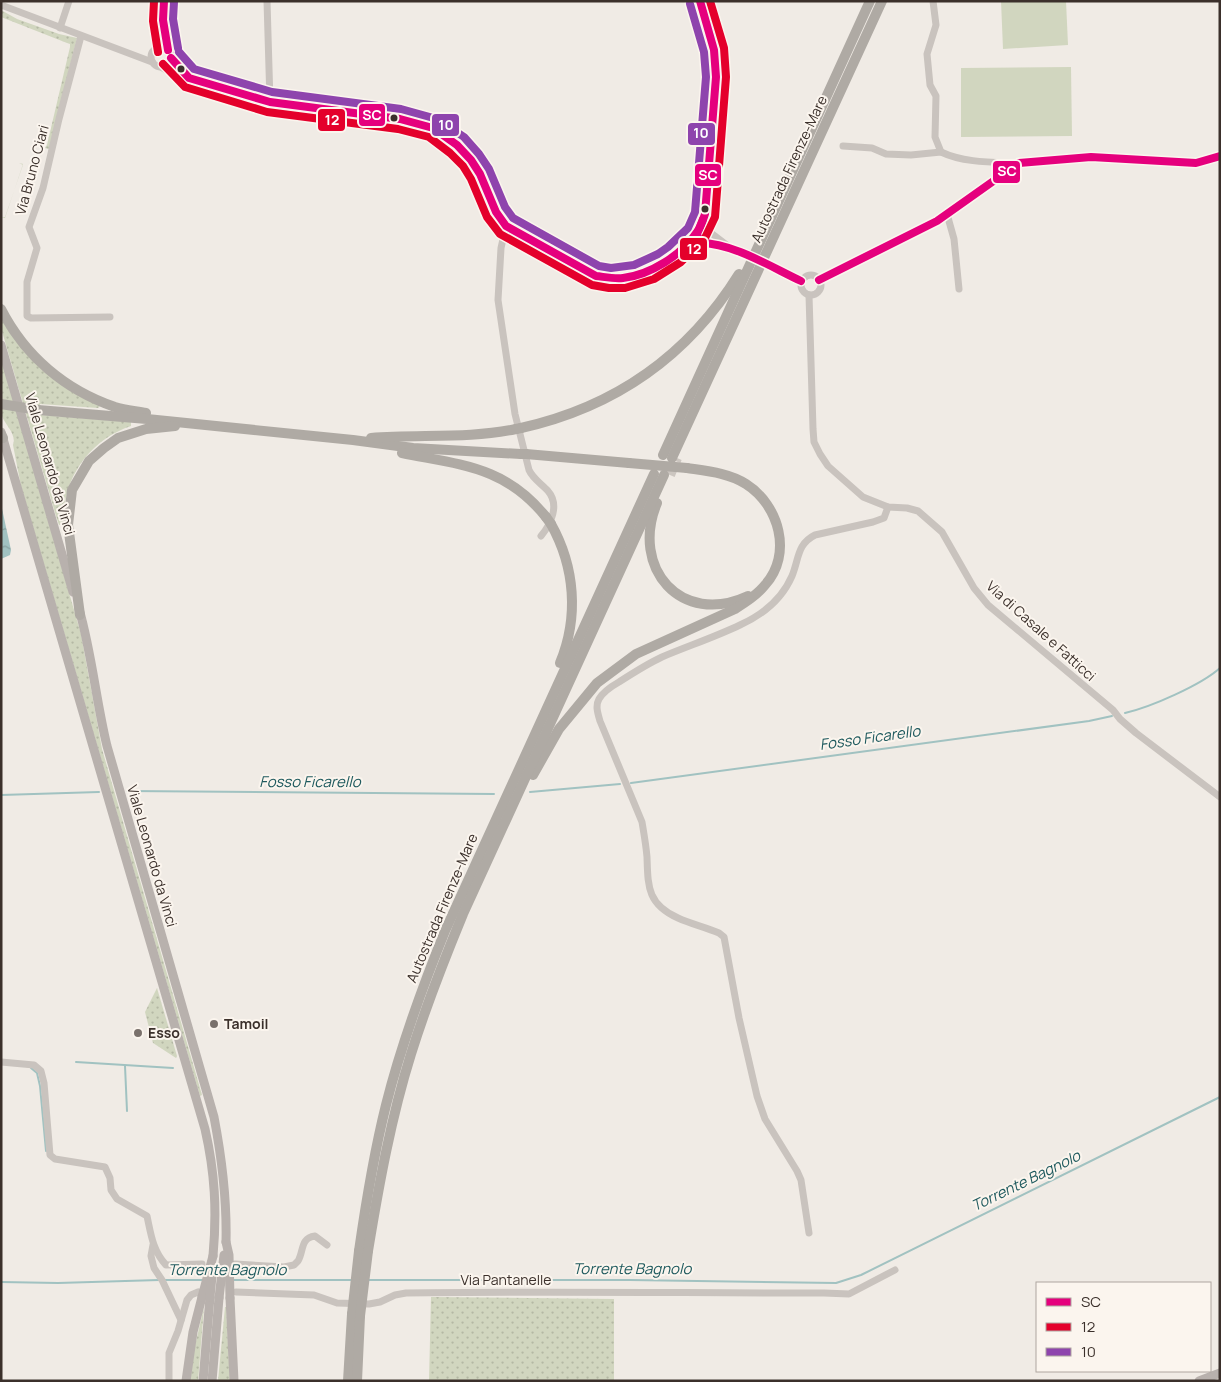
<svg xmlns="http://www.w3.org/2000/svg" width="1221" height="1382" font-family="Manrope,sans-serif">
<style>
.grass{fill:url(#grass-dots)}
.pitch{fill:#d1d6bf}
.water{fill:url(#water-ripples)}
.lines{fill:none;stroke-linecap:round;stroke-linejoin:round}
.stream{stroke:#a1c2c1;stroke-width:2}
.highway-tunnel{stroke:#ccc6c0;stroke-width:10;stroke-dasharray:10 5;stroke-linecap:butt}
.minor{stroke:#c9c3be;stroke-width:7}
.major{stroke:#b8b1ad;stroke-width:9}
.highway{stroke:#afaaa4;stroke-width:10}
.minor-bridge{stroke:#c9c3be;stroke-width:7}
.major-bridge{stroke:#b8b1ad;stroke-width:9}
.highway-bridge{stroke:#afaaa4;stroke-width:10}
.bus-1-casing{stroke:#fbf5ee;stroke-width:11}
.bus-2-casing{stroke:#fbf5ee;stroke-width:11}
.bus-3-casing{stroke:#fbf5ee;stroke-width:11}
.bus-1{stroke:#e5007d;stroke-width:8}
.bus-2{stroke:#e4002b;stroke-width:8}
.bus-3{stroke:#8e44ad;stroke-width:8}
.bus-dot{fill:#3b302b;stroke:#fbf5ee;stroke-width:2}
.poi-dot{fill:#7a716c;stroke:#fbf5ee;stroke-width:2}
.labels{text-anchor:middle;stroke-width:4;stroke-linejoin:round;paint-order:stroke}
.street-label{font-size:14px;fill:#3b302b;stroke:#fbf5ee}
.poi-label{font-size:14px;font-weight:bold;fill:#3b302b;stroke:#fbf5ee;text-anchor:start}
.water-label{font-size:15px;font-style:italic;fill:#1f5a5e;stroke:#fbf5ee}
.line-badge{stroke:#fbf5ee;stroke-width:2}
.badge-label{font-size:14px;text-anchor:middle;font-weight:bold;fill:#fff}
</style>
<defs>
<pattern id="grass-dots" width="8" height="8" patternUnits="userSpaceOnUse" patternTransform="scale(1.25)"><rect width="8" height="8" fill="#d1d6bf"/><path d="M2 2h.1M6 6h.1" fill="none" stroke="#b4b8a4" stroke-width="1.8" stroke-linecap="round"/></pattern>
<pattern id="water-ripples" width="26" height="14" patternUnits="userSpaceOnUse" patternTransform="scale(1.25)"><rect width="26" height="14" fill="#a1c2c1"/><path d="M2 4q2-2 4 0t4 0M15 11q2-2 4 0t4 0" fill="none" stroke="#849e9d"/></pattern>
</defs>
<rect width="100%" height="100%" fill="#f0ebe5"/>
<g class="grass">
<polygon points="1,10 17,19 59,34 77,38 49,149 24,143 19,163 23,164 5,218 1,217 5,217 23,165 19,163 24,143 45,148 47,145 70,47 70,44 67,43 1,17"/>
<path d="M1 317 23 350 102 404 98 408 40 404 41 415 131 422V426C89 440 61 480 64 524L59 525 56 516 1 328Z"/>
<path d="M1 358 81 634 102 749 202 1095 200 1096 21 486 13 445C17 434 5 425 2 416 0 406 1 371 1 358Z"/>
<polygon points="157,988 177,1056 176,1058 153,1043 145,1012"/>
<polygon points="431,1297 614,1299 614,1381 429,1381"/>
<polygon points="204,1307 198,1381 190,1381 194,1350"/>
<polygon points="225,1307 226,1307 230,1381 218,1381"/>
</g>
<g class="pitch">
<polygon points="1001,1 1066,1 1068,45 1003,49"/>
<polygon points="1071,67 1072,136 961,137 961,68"/>
</g>
<polygon class="water" points="1,504 11,550 10,555 1,559"/>
<g class="lines">
<g class="stream">
<path d="M1125 713C1151 707 1201 685 1220 668"/>
<polyline points="631,783 1089,721 1112,716"/>
<polyline points="127,791 494,794"/>
<polyline points="530,792 620,784"/>
<polyline points="1,795 99,792"/>
<polyline points="76,1062 173,1068"/>
<polyline points="125,1066 127,1111"/>
<polyline points="31,1068 37,1073 40,1086 46,1151"/>
<polyline points="164,1280 204,1280"/>
<polyline points="234,1280 351,1280"/>
<polyline points="369,1280 630,1280 836,1283 861,1275 1220,1097"/>
<polyline points="1,1282 58,1283 159,1280"/>
</g>
<polyline class="highway-tunnel" points="670,475 677,458"/>
<g class="minor">
<polyline points="267,1 270,102"/>
<path d="M933 1 936 25 927 54 930 85 936 96 935 137 941 152C964 163 993 162 1018 163"/>
<polyline points="1,5 152,62"/>
<polyline points="163,23 168,50"/>
<polyline points="60,28 69,1"/>
<polyline points="81,36 59,119 43,188 29,227 37,248 27,282 27,316 31,318 110,317"/>
<circle cx="161" cy="57" r="10"/>
<polyline points="156,48 163,20 164,1"/>
<polyline points="171,58 187,76"/>
<polyline points="161,67 171,73 270,102 400,119 433,128 457,145 471,160 480,174 496,212 506,226 576,266 596,276 609,278 627,278 637,275 653,268 680,251 700,243"/>
<polyline points="843,146 872,148 886,154 911,155 941,152"/>
<polyline points="947,214 954,239 959,289"/>
<path d="M506 226 501 248 498 300 515 414 529 470C533 479 542 484 548 491 560 505 551 524 541 536"/>
<polyline points="711,233 728,246"/>
<polyline points="697,239 703,243 707,243 732,249"/>
<polyline points="681,250 697,234 705,214 711,153 716,77 714,50 700,1"/>
<polyline points="775,269 801,281"/>
<circle cx="811" cy="285" r="10"/>
<polyline points="819,280 937,221 1019,163 1091,157 1196,163 1220,156"/>
<polyline points="809,295 813,429 814,442 820,454 828,466 863,497 888,507 907,508 918,511 942,532 974,588 988,605 1113,710 1120,719 1136,733 1220,797"/>
<path d="M1 1062 34 1065 41 1071 44 1083 50 1155 55 1159 105 1167 110 1178 111 1190 117 1199 147 1216C151 1235 153 1251 166 1265L202 1264"/>
<path d="M809 1233 801 1180 797 1171 765 1119 757 1096 739 1018 724 937 719 933C705 927 691 924 678 918 647 904 648 886 647 857 646 845 644 834 642 822L600 721C598 714 595 706 599 699 603 692 612 686 619 682 633 673 647 664 662 657 688 646 715 637 740 625 762 615 782 599 792 576 799 559 797 544 815 535L873 522 884 518 888 507"/>
<polyline points="153,1245 151,1256 154,1268 162,1280 181,1320"/>
<path d="M235 1264 284 1267 294 1265 298 1261C304 1251 300 1238 315 1236L327 1245"/>
<path d="M236 1292 314 1295 337 1303 369 1304 380 1302 395 1295 406 1293C545 1291 684 1293 824 1293L849 1294 895 1270"/>
<polyline points="169,1381 169,1353 178,1331 187,1300 191,1295 198,1292"/>
</g>
<g class="major">
<polyline points="1,345 73,592"/>
<path d="M1 432 205 1129C215 1173 217 1211 213 1256"/>
<path d="M79 609C92 654 96 701 107 746L214 1117C222 1159 227 1200 226 1242"/>
<polyline points="230,1298 234,1381"/>
<polyline points="186,1381 193,1332 202,1297"/>
<polyline points="203,1381 210,1297"/>
<polyline points="212,1381 219,1298"/>
<polyline points="1199,1381 1220,1373"/>
</g>
<g class="highway">
<path d="M1 309C25 356 65 390 115 407 125 410 136 411 146 413"/>
<polyline points="38,410 147,419 353,440 413,448 521,454"/>
<path d="M521 428C615 407 688 356 739 274"/>
<polyline points="1,434 3,438"/>
<path d="M371 438C419 434 468 439 516 429"/>
<path d="M402 453C461 465 505 466 546 517"/>
<polyline points="526,454 629,463"/>
<polyline points="663,455 870,1"/>
<polyline points="672,458 882,1"/>
<path d="M657 503C630 568 681 627 748 596"/>
<path d="M551 524C575 567 579 617 560 663"/>
<polyline points="80,615 68,525 72,490 89,461 104,448 118,438 146,429 175,426"/>
<path d="M533 775 559 729 597 683 636 654 735 609C746 602 757 595 765 585 793 554 779 505 746 484 729 473 707 471 687 468"/>
<path d="M359 1251C366 1202 374 1153 386 1105 401 1045 422 988 445 931L654 474"/>
<path d="M368 1251C379 1184 391 1118 411 1054 426 1006 444 960 463 914L664 475"/>
<polyline points="348,1381 352,1314"/>
<polyline points="357,1381 360,1316"/>
</g>
<polyline class="minor-bridge" points="732,249 775,269"/>
<g class="major-bridge">
<polyline points="226,1242 229,1255 230,1298"/>
<polyline points="202,1297 213,1256"/>
<polyline points="210,1297 212,1276"/>
<polyline points="219,1298 224,1255"/>
</g>
<g class="highway-bridge">
<polyline points="1,404 38,410"/>
<polyline points="516,429 521,428"/>
<polyline points="521,454 526,454"/>
<polyline points="629,463 687,468"/>
<polyline points="546,517 551,524"/>
<polyline points="352,1314 359,1251"/>
<polyline points="360,1316 368,1251"/>
</g>
<defs>
<g id="bus-1">
<polyline points="164,1 163,20 168,50"/>
<path d="M171 58 189 78 270 102 400 119 433 128 457 145 471 160 480 174 496 212 506 226 596 276C605 277 614 279 623 278 650 275 682 255 697 232 701 227 703 220 705 214L716 77 714 50 700 1"/>
<path d="M703 219 697 234 700 243C733 243 771 267 801 281"/>
<polyline points="819,280 937,221 1019,163 1091,157 1196,163 1220,156"/>
</g>
<g id="bus-2">
<polyline points="154,1 153,21 158,52"/>
<polyline points="163,64 185,87 267,112 398,129 429,137 450,153 463,166 471,179 487,217 500,234 592,285 609,288 625,288 654,279 681,262 705,238 715,217 726,77 724,48 710,1"/>
</g>
<g id="bus-3">
<polyline points="174,2 173,19 178,48"/>
<polyline points="179,52 194,69 272,92 401,109 437,119 464,137 479,154 489,169 505,207 513,218 599,266 611,268 634,265 658,254 668,247 688,228 695,212 706,77 704,52 690,4"/>
</g>
</defs>
<use href="#bus-1" class="bus-1-casing"/>
<use href="#bus-2" class="bus-2-casing"/>
<use href="#bus-3" class="bus-3-casing"/>
<use href="#bus-1" class="bus-1"/>
<use href="#bus-2" class="bus-2"/>
<use href="#bus-3" class="bus-3"/>
</g>
<g class="bus-dot">
<circle cx="181" cy="69" r="4.5"/>
<circle cx="394" cy="118" r="4.5"/>
<circle cx="705" cy="209" r="4.5"/>
</g>
<g class="poi-dot">
<circle cx="214" cy="1024" r="5"/>
<circle cx="138" cy="1033" r="5"/>
</g>
<g class="labels">
<g class="street-label">
<text transform="translate(789 169) rotate(-65)" y="5">Autostrada Firenze-Mare</text>
<text transform="translate(32 170) rotate(-75)" y="5">Via Bruno Ciari</text>
<text transform="translate(50 464) rotate(74)" y="5">Viale Leonardo da Vinci</text>
<text transform="translate(1041 631) rotate(42)" y="5">Via di Casale e Fatticci</text>
<text transform="translate(152 856) rotate(74)" y="5">Viale Leonardo da Vinci</text>
<text transform="translate(442 908) rotate(-67)" y="5">Autostrada Firenze-Mare</text>
<text x="506" y="1285">Via Pantanelle</text>
</g>
<g class="poi-label">
<text x="224" y="1029">Tamoil</text>
<text x="148" y="1038">Esso</text>
</g>
<g class="water-label">
<text transform="translate(870 738) rotate(-8)" y="5">Fosso Ficarello</text>
<text x="310" y="787">Fosso Ficarello</text>
<text transform="translate(1026 1181) rotate(-26)" y="5">Torrente Bagnolo</text>
<text x="632" y="1274">Torrente Bagnolo</text>
<text x="227" y="1275">Torrente Bagnolo</text>
</g>
</g>
<g class="line-badge">
<rect x="358" y="103" width="28" height="24" rx="5" fill="#e5007d"/>
<rect x="317" y="108" width="29" height="24" rx="5" fill="#e4002b"/>
<rect x="431" y="113" width="29" height="24" rx="5" fill="#8e44ad"/>
<rect x="687" y="122" width="29" height="24" rx="5" fill="#8e44ad"/>
<rect x="992" y="160" width="29" height="24" rx="5" fill="#e5007d"/>
<rect x="694" y="163" width="28" height="24" rx="5" fill="#e5007d"/>
<rect x="679" y="237" width="29" height="24" rx="5" fill="#e4002b"/>
</g>
<g class="badge-label">
<text x="372" y="120">SC</text>
<text x="332" y="125">12</text>
<text x="446" y="130">10</text>
<text x="701" y="138">10</text>
<text x="1007" y="176">SC</text>
<text x="708" y="180">SC</text>
<text x="694" y="254">12</text>
</g>
<rect width="1221" height="1382" fill="none" stroke="#3b302b" stroke-width="5"/>
<rect x="1036" y="1282" width="175" height="90" fill="#fbf5ee" stroke="#aea6a0"/>
<rect x="1046" y="1298" width="25" height="8" fill="#e5007d" stroke="#aea6a0"/>
<text x="1081" y="1307" font-size="15" fill="#3b302b">SC</text>
<rect x="1046" y="1323" width="25" height="8" fill="#e4002b" stroke="#aea6a0"/>
<text x="1081" y="1332" font-size="15" fill="#3b302b">12</text>
<rect x="1046" y="1348" width="25" height="8" fill="#8e44ad" stroke="#aea6a0"/>
<text x="1081" y="1357" font-size="15" fill="#3b302b">10</text>
</svg>
